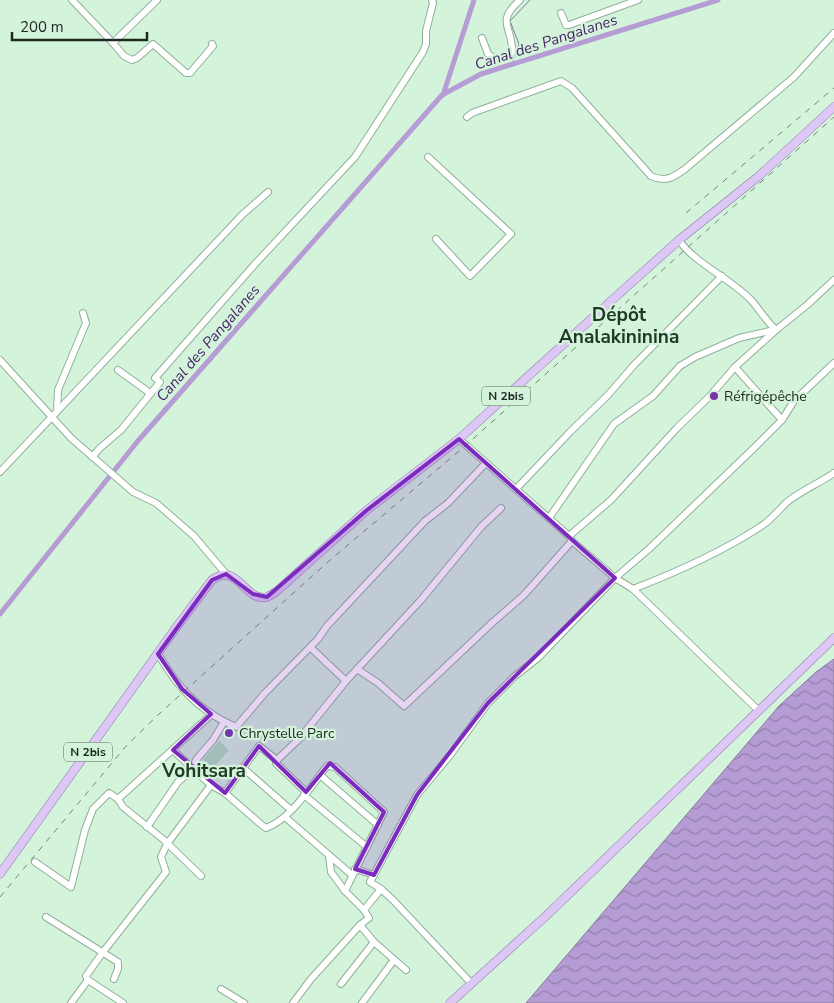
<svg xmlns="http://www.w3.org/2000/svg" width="834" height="1003" font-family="'Nunito Sans',sans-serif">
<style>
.garden{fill:#ace3bb}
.water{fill:url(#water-waves);stroke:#887a9e}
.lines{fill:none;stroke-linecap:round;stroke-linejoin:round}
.stream{stroke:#887a9e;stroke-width:1}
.canal{stroke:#b69cd4;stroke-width:5}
.minor-casing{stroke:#91b099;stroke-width:8}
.major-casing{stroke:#8c77a7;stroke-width:9}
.minor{stroke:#fff;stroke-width:6}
.major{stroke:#ddc7f5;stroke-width:8}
.rail{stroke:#728777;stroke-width:1;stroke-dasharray:6 6;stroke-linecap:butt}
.marked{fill:#7b2cbf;fill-opacity:0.2;stroke:#7b2cbf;stroke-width:4;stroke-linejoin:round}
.poi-dot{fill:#7534a9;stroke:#d3f3db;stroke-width:2}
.labels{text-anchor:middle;stroke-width:4.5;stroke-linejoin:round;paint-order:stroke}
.shield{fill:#d3f3db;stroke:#546659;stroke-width:1}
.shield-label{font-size:12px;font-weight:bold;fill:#1e2a21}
.poi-label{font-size:14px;fill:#1e2a21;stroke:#d3f3db;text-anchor:start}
.water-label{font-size:15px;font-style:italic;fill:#472366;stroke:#d3f3db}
.district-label{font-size:19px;font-weight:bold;fill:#1f3927;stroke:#d3f3db}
</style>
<defs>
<pattern id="water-waves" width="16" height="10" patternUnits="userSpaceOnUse" patternTransform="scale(1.25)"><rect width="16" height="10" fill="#b69cd4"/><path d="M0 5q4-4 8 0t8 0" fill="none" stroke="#937fac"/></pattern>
</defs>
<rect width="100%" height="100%" fill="#d3f3db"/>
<polygon class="garden" points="219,741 229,750 213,768 203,759"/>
<polygon class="water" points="834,659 834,1003 526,1003 779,706 816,672"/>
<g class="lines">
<polyline class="stream" points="512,65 519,44 510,21 530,0"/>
<g class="canal">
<polyline points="443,95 474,0"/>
<polyline points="0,614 137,442 442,95 481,74 718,0"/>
</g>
<defs>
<g id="minor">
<polyline points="72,0 113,43 157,0"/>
<polyline points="561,13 566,25 569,25 638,0"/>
<path d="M482 38 488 54 496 60 512 53C514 28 494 23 520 0"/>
<polyline points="113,43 124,56 132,60 137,58 153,44 186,73 190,73 213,46 212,44"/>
<path d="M467 117 472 113 561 81 572 88 651 176C665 183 674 177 685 169L794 77 834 33"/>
<polyline points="428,157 511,234 470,276 436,239"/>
<path d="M679 240C693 262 731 279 751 300 760 310 766 321 776 330"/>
<polyline points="0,360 71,438 133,492 156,503 194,536 226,574"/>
<polyline points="735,367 782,420"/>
<polyline points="118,370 150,393"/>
<polyline points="57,411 58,390 86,323 83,313"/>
<polyline points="459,439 569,536 611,500 677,428 710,396 735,367 776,330 807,305 834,280"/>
<polyline points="92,457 100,448 121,430 160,382 155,378 255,264 355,157 423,52 426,44 426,31 433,3 432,0"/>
<polyline points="0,472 242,215 268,192"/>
<polyline points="516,489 570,432 608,395 634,365 722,276"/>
<polyline points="549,518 614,424 653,396 680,366 695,357 739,338 774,330"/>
<polyline points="569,536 572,541 615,578 650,548 754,448 782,420 794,401 834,363"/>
<polyline points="633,589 758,710"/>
<polyline points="311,648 346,681"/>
<path d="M158 654C166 666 173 679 183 689 197 705 217 719 236 727L265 693 318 639 327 626 425 521 448 503 485 464"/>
<polyline points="357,669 378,683 404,706 493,622 524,595 572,541"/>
<path d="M224 722 213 740 196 760 193 769 211 785 225 793 263 826 266 828C291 819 311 786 327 766L335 767 384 812 345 891"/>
<polyline points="243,768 291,810"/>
<polyline points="320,775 378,825"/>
<polyline points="306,792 276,763 277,760 300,738 346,681 421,600 481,527 501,508"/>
<polyline points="225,793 259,746 277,760"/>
<polyline points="304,795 367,847"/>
<polyline points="285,817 352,875"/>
<polyline points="147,827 178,782 193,769 173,750"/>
<polyline points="329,855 331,872 345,891 364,910"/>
<polyline points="35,862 71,887 85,830 93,809 109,793 118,799"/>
<polyline points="355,869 374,875"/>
<polyline points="201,876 164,840 123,807 118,799 212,714"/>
<polyline points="381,889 393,900 471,983"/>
<polyline points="46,917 118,962 118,969 114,979"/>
<polyline points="360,925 374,942 406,970"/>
<polyline points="341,984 374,942"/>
<polyline points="221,989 244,1003"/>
<polyline points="71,1003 88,980"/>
<polyline points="123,1003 88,980 86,976 103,952 166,872 161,857 167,844 211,785"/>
<path d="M293 1003 311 979 360 925 369 918 364 910 381 889 370 882 417 795 451 754 488 703 515 676 538 658 615 578 633 589C677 572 720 553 760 527 770 521 777 512 785 504 796 493 820 483 834 473"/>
<polyline points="362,1003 394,960"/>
</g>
<g id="major">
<path d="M0 874 175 629 212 580C238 561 245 603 267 597 270 596 274 593 277 591L367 510 459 439 621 292 679 240 759 176 834 107"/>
<polyline points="450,1003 547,915 834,638"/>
</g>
</defs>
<use href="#minor" class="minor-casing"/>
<use href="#major" class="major-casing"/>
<use href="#minor" class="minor"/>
<use href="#major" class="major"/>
<g class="rail">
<polyline points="686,213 834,88"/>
<polyline points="0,897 127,745 159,714 329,561 465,446 834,117"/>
</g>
</g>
<path class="marked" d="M459 439 615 578 488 703 417 795 374 875 355 869 384 812 330 763 306 792 259 746 225 793 173 750 211 714 182 689 158 654 212 580 226 574 253 594 267 597 367 510Z"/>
<g class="poi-dot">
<circle cx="714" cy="396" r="5"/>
<circle cx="229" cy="733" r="5"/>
</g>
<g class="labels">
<g class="shield">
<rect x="482" y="386.5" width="48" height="19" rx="4"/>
<rect x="64" y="742.5" width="48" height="19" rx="4"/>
</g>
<g class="shield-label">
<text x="506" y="400">N 2bis</text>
<text x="88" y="756">N 2bis</text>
</g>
<g class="poi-label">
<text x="724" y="401">Réfrigépêche</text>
<text x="239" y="738">Chrystelle Parc</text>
</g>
<g class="water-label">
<text transform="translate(546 42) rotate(-18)" y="5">Canal des Pangalanes</text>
<text transform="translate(208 343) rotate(-49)" y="5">Canal des Pangalanes</text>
</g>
<g class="district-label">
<text x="619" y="321">Dépôt<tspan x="619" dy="22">Analakininina</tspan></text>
<text x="204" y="777">Vohitsara</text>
</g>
</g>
<path d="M12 32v8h135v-8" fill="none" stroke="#1e2a21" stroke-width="2.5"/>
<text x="20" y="32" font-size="15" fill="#1e2a21" stroke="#d3f3db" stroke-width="4" paint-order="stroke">200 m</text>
</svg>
